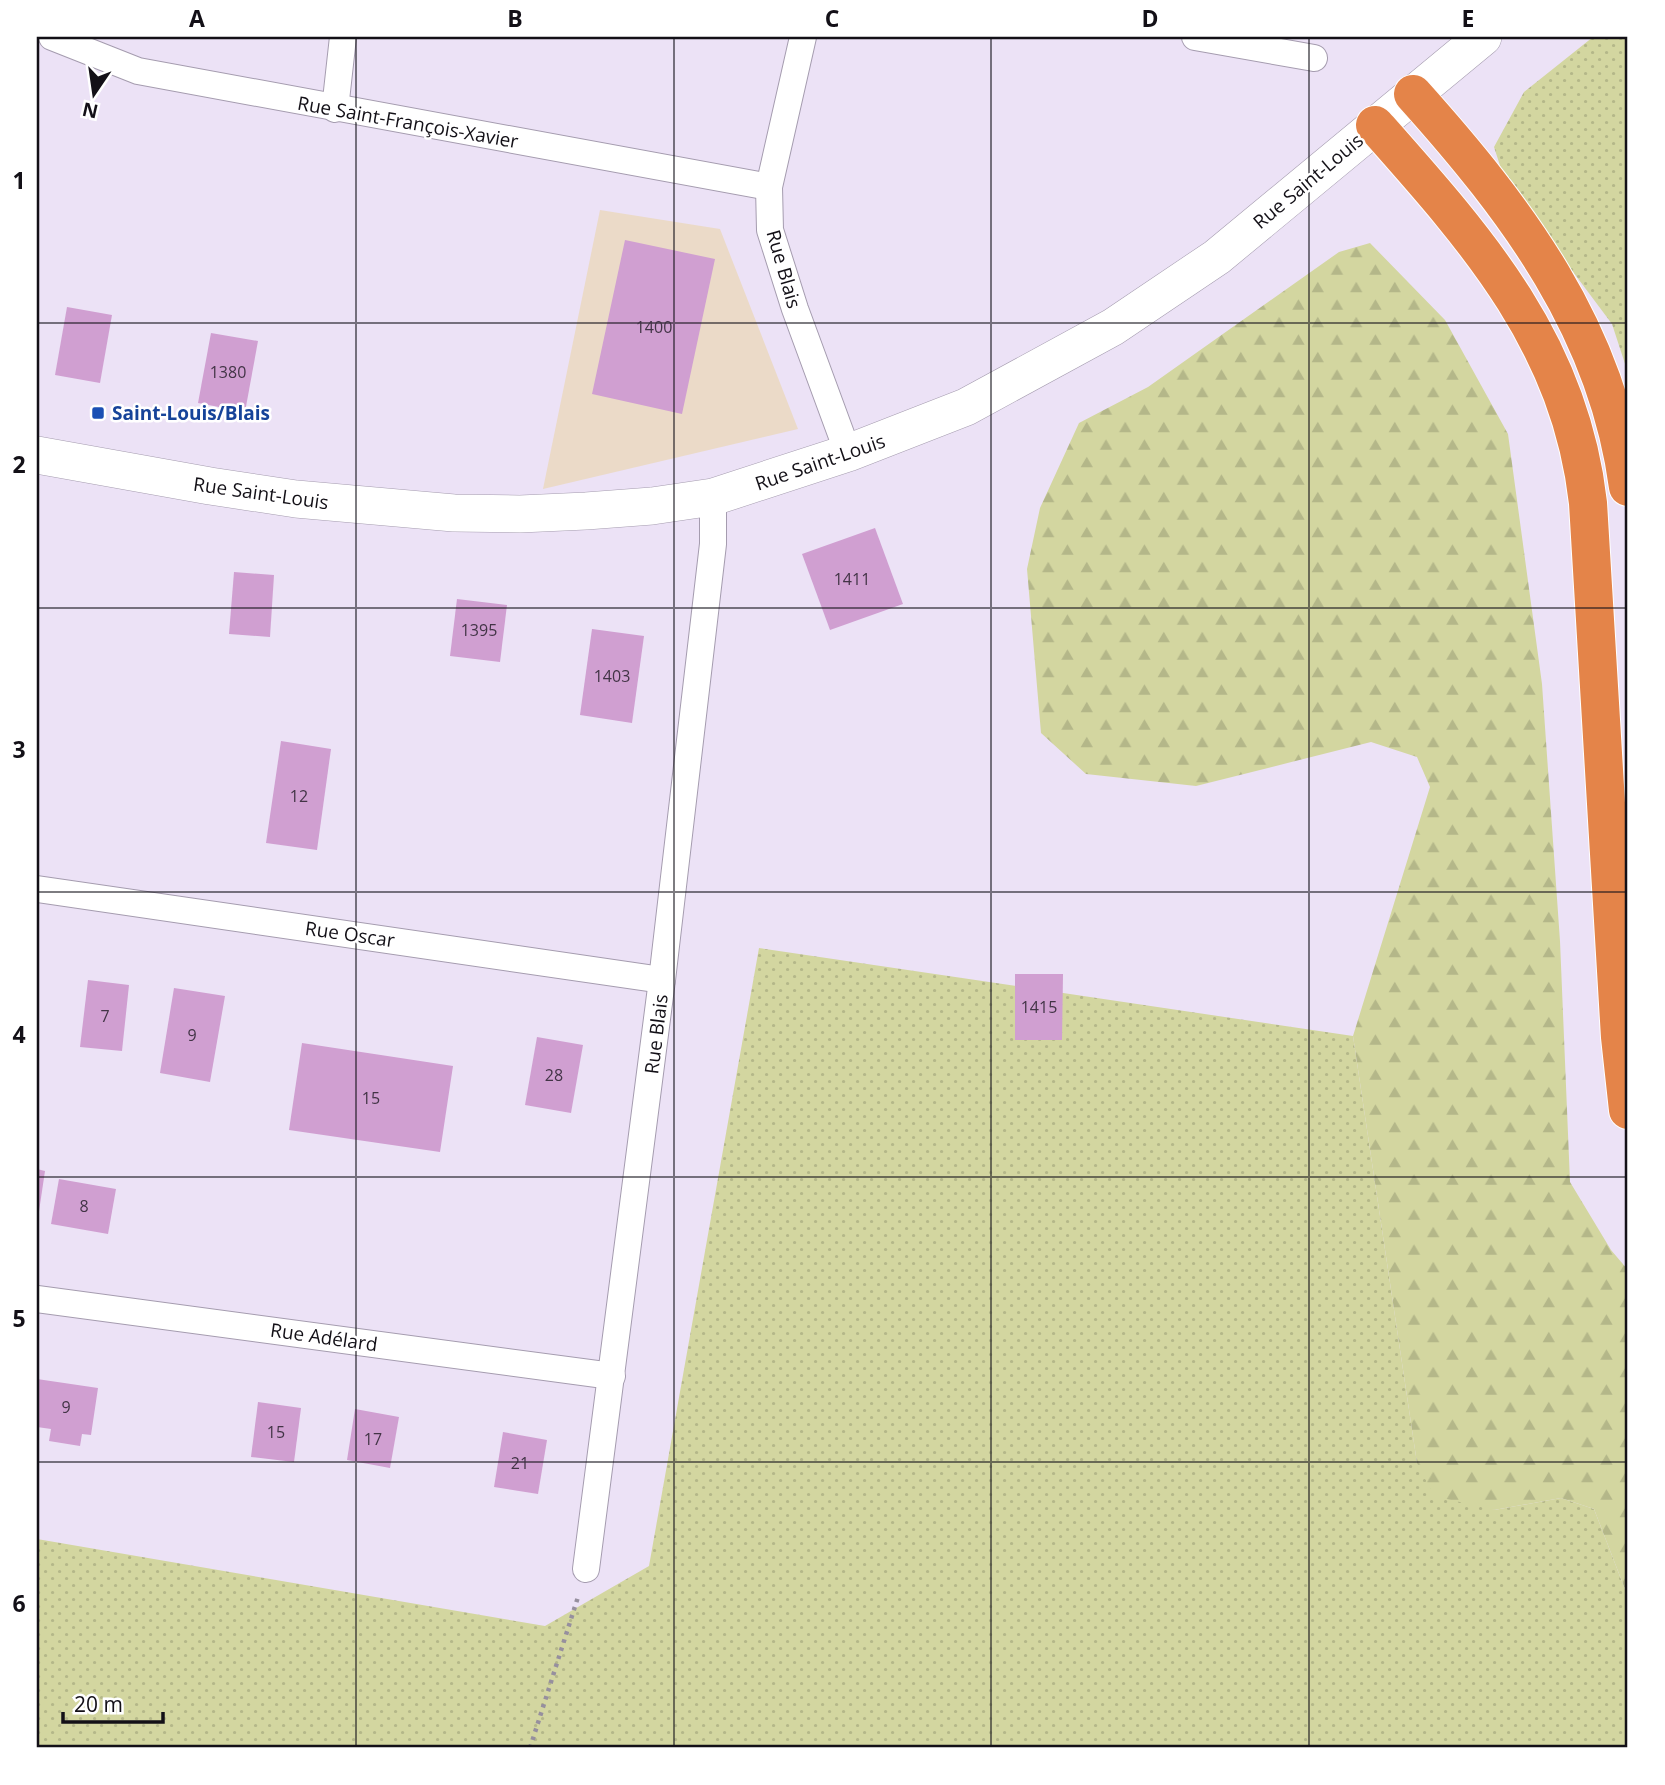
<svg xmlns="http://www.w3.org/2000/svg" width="1665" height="1785" font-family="'Open Sans',sans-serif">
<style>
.commercial{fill:#ebdac8}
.grass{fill:url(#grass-dots)}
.forest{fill:url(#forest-firs)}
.building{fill:#d09fd1}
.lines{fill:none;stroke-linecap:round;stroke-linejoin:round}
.minor-casing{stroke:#a59caf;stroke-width:28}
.secondary-casing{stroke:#a59caf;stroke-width:38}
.motorway-casing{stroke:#fff;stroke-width:40}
.path{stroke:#968f9e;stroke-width:4.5;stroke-dasharray:3.5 5;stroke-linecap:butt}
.minor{stroke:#fff;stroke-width:26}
.secondary{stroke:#fff;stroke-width:37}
.motorway{stroke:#e48449;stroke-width:38}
.grid{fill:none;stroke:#131017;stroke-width:2;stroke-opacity:0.55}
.transit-dot{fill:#1a4fb4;stroke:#fff;stroke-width:2.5}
.labels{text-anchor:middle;stroke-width:5;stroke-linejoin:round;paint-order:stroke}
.number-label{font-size:16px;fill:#423446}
.street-label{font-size:19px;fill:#131017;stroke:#fff}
.transit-label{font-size:19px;font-weight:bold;fill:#164399;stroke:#fff;text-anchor:start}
.neatline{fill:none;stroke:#131017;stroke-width:2.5}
.grid-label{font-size:23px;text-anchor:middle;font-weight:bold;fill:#131017}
</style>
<defs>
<pattern id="grass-dots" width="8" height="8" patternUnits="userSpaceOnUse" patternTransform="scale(1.75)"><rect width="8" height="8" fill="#d3d6a0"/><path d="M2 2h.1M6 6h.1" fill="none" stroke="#b4b789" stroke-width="1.8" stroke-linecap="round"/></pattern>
<pattern id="forest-firs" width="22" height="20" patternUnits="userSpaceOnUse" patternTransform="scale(1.75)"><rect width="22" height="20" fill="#d3d6a0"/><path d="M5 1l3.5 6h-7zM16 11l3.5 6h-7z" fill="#b4b789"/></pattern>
</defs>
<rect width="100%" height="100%" fill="#ece2f6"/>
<polygon class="commercial" points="600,210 720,229 798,429 543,489"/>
<g class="grass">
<polygon points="1593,37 1628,37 1628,373 1612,324 1505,181 1494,147 1524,92"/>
<polygon points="759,948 1353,1036 1417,1463 1494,1510 1561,1498 1594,1509 1628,1597 1628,1748 37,1748 37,1539 545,1626 649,1566"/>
</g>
<polygon class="forest" points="1370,243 1445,320 1508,434 1542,684 1560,941 1570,1182 1611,1250 1628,1270 1628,1597 1594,1509 1561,1498 1494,1510 1434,1496 1417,1463 1353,1036 1430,787 1417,757 1371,742 1196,786 1086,774 1041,733 1027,569 1040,508 1079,423 1148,387 1339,252"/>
<g class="building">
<polygon points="625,240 715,259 682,414 592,394"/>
<polygon points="67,307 112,315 100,383 55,375"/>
<polygon points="211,333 258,341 245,412 198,403"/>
<polygon points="875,528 903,604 830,630 802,554"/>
<polygon points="234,572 274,575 270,637 229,634"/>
<polygon points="457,599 507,605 500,662 450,656"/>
<polygon points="592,629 644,636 632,723 580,715"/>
<polygon points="281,741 331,749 317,850 266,843"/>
<polygon points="1015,974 1063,974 1062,1040 1015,1040"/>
<polygon points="88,980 129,985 122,1051 80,1047"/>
<polygon points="174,988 225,996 210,1082 160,1073"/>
<polygon points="537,1037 583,1045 571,1113 525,1105"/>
<polygon points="302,1043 453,1066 440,1152 289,1130"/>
<polygon points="37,1169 45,1171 38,1218 37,1218"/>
<polygon points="59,1179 116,1189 108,1234 51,1224"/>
<polygon points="37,1379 98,1388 91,1435 82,1434 80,1446 49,1441 51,1429 37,1427"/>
<polygon points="258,1402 301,1408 294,1462 251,1457"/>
<polygon points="355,1409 399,1417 390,1468 347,1460"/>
<polygon points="503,1432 547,1440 538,1494 494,1487"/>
</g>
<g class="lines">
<defs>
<g id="minor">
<polyline points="52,37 138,71 769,187"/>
<polyline points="803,37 769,187 770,230 795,309 848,453"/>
<polyline points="1195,37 1314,58"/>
<polyline points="335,109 343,37"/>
<polyline points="37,889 662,980"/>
<polyline points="37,1299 612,1376"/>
<polyline points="586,1569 662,980 713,544 713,497"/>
</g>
<polyline id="secondary" points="37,455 210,486 296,499 454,513 520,514 586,511 652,506 713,497 848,453 966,407 1113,327 1217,257 1483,37"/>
<g id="motorway">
<path d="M1413 94C1517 210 1607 329 1628 487"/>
<path d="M1375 125C1477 240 1570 343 1588 503L1620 1037 1628 1110"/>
</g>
</defs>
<use href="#minor" class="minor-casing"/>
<use href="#secondary" class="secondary-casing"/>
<use href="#motorway" class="motorway-casing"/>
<polyline class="path" points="530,1748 578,1597"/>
<use href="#minor" class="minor"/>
<use href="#secondary" class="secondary"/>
<use href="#motorway" class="motorway"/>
</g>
<path class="grid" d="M356 37V1748M674 37V1748M991 37V1748M1309 37V1748M37 323H1628M37 608H1628M37 892H1628M37 1177H1628M37 1462H1628"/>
<rect class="transit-dot" x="91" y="406" width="14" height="14" rx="3.5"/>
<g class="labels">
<g class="number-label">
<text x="654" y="333">1400</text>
<text x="228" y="378">1380</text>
<text x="852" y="585">1411</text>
<text x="479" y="636">1395</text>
<text x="612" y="682">1403</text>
<text x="299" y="802">12</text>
<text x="1039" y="1013">1415</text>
<text x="105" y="1022">7</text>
<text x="192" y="1041">9</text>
<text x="554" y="1081">28</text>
<text x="371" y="1104">15</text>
<text x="84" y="1212">8</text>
<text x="66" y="1413">9</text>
<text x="276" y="1438">15</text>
<text x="373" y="1445">17</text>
<text x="520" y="1469">21</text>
</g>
<g class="street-label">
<text transform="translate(408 122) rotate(10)" y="7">Rue Saint-François-Xavier</text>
<text transform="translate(1308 181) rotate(-40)" y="7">Rue Saint-Louis</text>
<text transform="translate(784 269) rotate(74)" y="7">Rue Blais</text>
<text transform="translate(820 462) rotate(-19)" y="7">Rue Saint-Louis</text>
<text transform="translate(261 493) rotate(8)" y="7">Rue Saint-Louis</text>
<text transform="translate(350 934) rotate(8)" y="7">Rue Oscar</text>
<text transform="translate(656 1034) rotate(-83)" y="7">Rue Blais</text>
<text transform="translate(324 1337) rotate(8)" y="7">Rue Adélard</text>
</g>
<g class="transit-label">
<text x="112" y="420">Saint-Louis/Blais</text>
</g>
</g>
<rect width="1665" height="1785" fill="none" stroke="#ffffff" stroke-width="77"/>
<g transform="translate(94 94) rotate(193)" stroke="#ffffff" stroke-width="5" paint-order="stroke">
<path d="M0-5L12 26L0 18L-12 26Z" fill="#131017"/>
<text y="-10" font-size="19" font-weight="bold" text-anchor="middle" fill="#131017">N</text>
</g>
<path d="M63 1712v10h100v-10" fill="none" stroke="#131017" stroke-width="3.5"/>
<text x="74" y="1712" font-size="21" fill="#131017" stroke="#ffffff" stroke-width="5" paint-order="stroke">20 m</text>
<rect x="38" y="38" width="1588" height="1708" class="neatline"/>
<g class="grid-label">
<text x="197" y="27">A</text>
<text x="515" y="27">B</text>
<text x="832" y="27">C</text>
<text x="1150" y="27">D</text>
<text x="1468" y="27">E</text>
<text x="19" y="189">1</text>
<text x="19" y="473">2</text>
<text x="19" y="758">3</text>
<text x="19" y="1043">4</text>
<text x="19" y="1327">5</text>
<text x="19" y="1612">6</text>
</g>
</svg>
